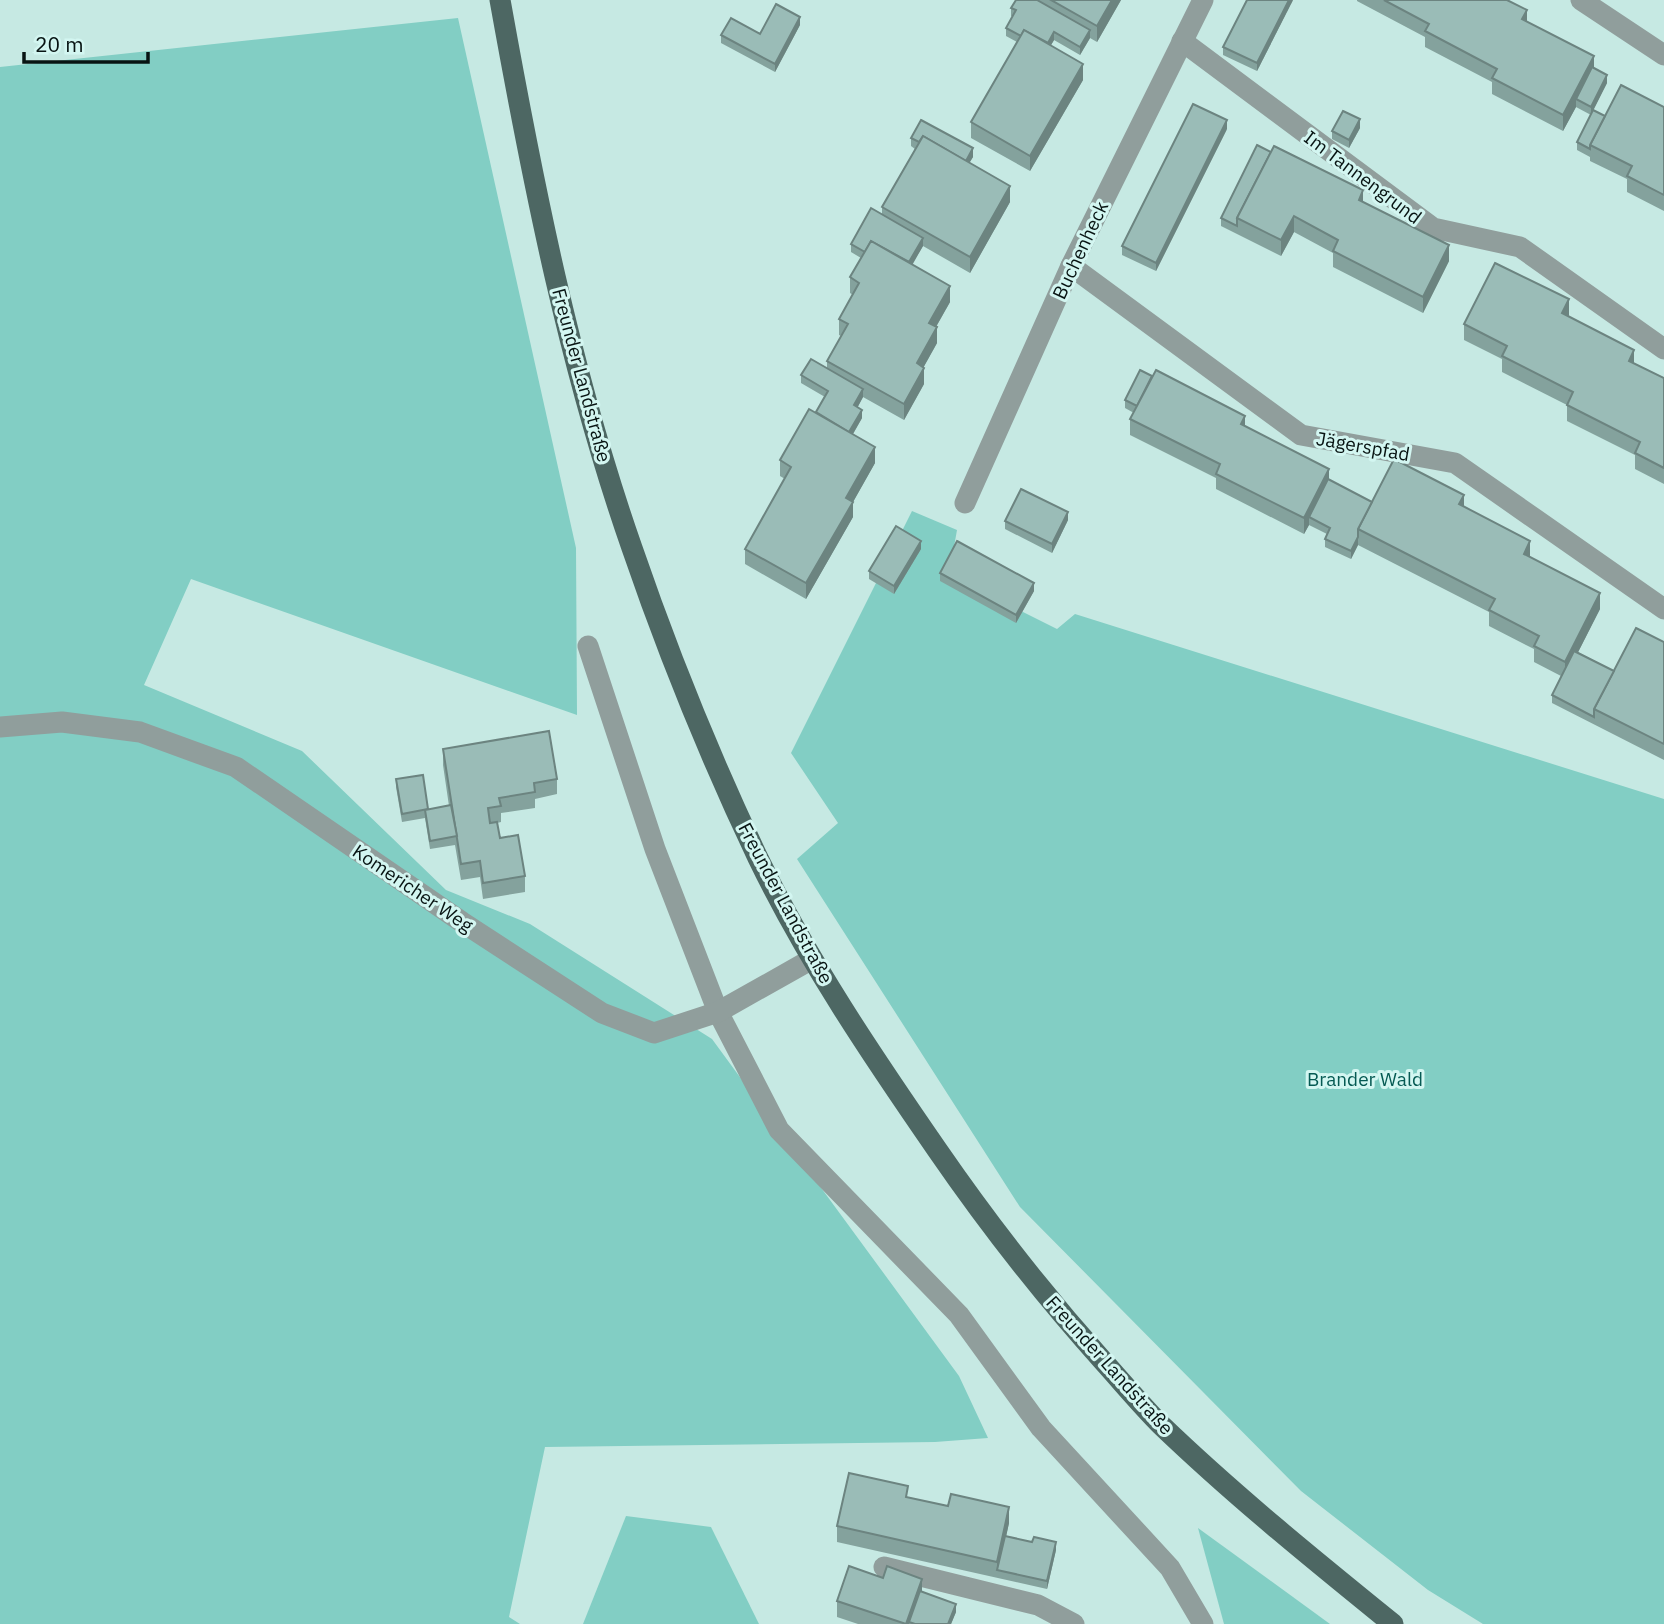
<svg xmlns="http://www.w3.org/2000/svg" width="1664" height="1624" font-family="'IBM Plex Sans',sans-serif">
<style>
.green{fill:#82cec4}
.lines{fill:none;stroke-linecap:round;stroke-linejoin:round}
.lane{stroke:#909e9c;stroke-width:21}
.street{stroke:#909e9c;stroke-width:21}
.primary{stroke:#4d6763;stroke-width:21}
.wall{fill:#84a29d}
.shaded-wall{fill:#6c8480}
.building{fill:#9abcb7;stroke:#6c8480;stroke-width:2}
.labels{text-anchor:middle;stroke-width:6;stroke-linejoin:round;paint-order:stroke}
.street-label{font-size:19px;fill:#081413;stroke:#d3f6f1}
.park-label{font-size:19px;fill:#055a53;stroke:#d3f6f1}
</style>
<rect width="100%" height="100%" fill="#c6e9e3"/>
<g class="green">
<polygon points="458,18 576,548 577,715 191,579 144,685 302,751 446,890 530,924 712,1039 959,1376 988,1438 935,1442 545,1447 509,1617 520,1624 0,1624 0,67"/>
<polygon points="912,511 957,530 949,575 1057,629 1075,614 1664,799 1664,1624 1483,1624 1428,1590 1301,1491 1020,1207 797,859 838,823 791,753"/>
<polygon points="626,1516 711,1527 759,1624 583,1624"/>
<polygon points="1198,1528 1330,1624 1224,1624"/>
</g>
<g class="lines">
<g class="lane">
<polyline points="588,646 655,849 718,1012 779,1130 959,1315 1041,1428 1170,1568 1203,1624"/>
<polyline points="0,727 62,722 140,732 236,767 462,922 602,1013 654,1033 718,1012 812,959"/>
<polyline points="884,1567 1038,1605 1074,1624"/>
</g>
<g class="street">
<polyline points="1581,0 1664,55"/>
<polyline points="1182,41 1433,228 1520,247 1664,349"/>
<polyline points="1071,266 1301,435 1455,463 1664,609"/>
<polyline points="965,503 1071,266 1203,0"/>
</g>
<path class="primary" d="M500 0C533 184 570 371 632 548 668 653 710 757 758 858 808 961 873 1057 938 1151 989 1225 1043 1294 1103 1361 1122 1382 1141 1405 1161 1425 1235 1496 1314 1560 1393 1624"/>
</g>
<g class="wall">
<polygon points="1016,0 1121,0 1097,42 1090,38 1080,55 1054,40 1051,45 1083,80 1030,171 971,138 971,122 1017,42 1006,36 1006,28 1013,17 1011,16 1011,8"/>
<polygon points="1293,0 1257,71 1223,55 1223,47"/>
<polygon points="1357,0 1507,0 1527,21 1594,68 1607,83 1593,110 1605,116 1664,107 1664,211 1627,192 1627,179 1590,161 1590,157 1577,150 1577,142 1591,115 1576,107 1563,131 1492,94 1492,82 1425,47 1425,37 1357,1"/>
<polygon points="800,25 775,72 721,43 721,35 760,34"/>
<polygon points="1360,128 1349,148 1332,139 1332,131"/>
<polygon points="1227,129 1156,271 1122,255 1122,246"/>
<polygon points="911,138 973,157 969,163 1010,202 970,273 923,246 912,264 950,302 936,327 937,343 923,368 924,384 904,420 863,397 857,408 862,418 853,434 875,463 853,502 853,517 806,599 745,564 745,549 785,479 780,476 780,460 816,412 825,397 801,383 801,375 827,368 827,361 841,336 839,335 839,319 853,295 850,293 850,277 861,258 851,252 851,244 882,214 882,207 915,149 911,146"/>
<polygon points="1363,202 1449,261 1423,313 1333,267 1333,253 1294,232 1281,256 1221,226 1221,218"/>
<polygon points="1569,315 1568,317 1634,363 1664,378 1664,484 1635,469 1635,455 1567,421 1567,405 1502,372 1502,359 1464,340 1464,324"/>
<polygon points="1125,400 1245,427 1329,480 1372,502 1464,507 1600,609 1578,652 1614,671 1664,642 1664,760 1552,703 1552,695 1561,676 1534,662 1534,649 1489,626 1489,612 1358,545 1351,559 1325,547 1325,539 1327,534 1309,525 1304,534 1216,489 1216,478 1130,435 1130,419 1134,413 1125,408"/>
<polygon points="1068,520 1052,553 1005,529 1005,521"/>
<polygon points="921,549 894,594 869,579 869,571"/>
<polygon points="940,573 1034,591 1016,623 940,581"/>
<polygon points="443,749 557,779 557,794 535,799 535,808 501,813 501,822 497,823 500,838 525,876 525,892 483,899 480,877 461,880 455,845 430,849 425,818 402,822 396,787 396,779 428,809 449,806 443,765"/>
<polygon points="908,1497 1009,1523 1006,1536 1056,1550 1047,1589 837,1542 837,1526"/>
<polygon points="922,1592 956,1612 951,1624 858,1624 837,1617 837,1601"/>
</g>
<g class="shaded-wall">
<polygon points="1112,0 1121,0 1097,42 1097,26"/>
<polygon points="1289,0 1293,0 1257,71 1257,63"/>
<polygon points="1527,10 1527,26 1522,19"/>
<polygon points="800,17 800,25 775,72 775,64"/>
<polygon points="1090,30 1090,38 1080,55 1080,47"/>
<polygon points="1054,32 1054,40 1044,57 1044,49"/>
<polygon points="1594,56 1594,72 1576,99 1576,107 1563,131 1563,115"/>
<polygon points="1083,64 1083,80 1030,171 1030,156"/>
<polygon points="1607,75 1607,83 1591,115 1591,107"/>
<polygon points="1360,119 1360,128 1349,148 1349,140"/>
<polygon points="1227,120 1227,129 1156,271 1156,263"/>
<polygon points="973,148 973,157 962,175 962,167"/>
<polygon points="1010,186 1010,202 970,273 970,257"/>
<polygon points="1363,190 1363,206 1359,200"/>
<polygon points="1294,216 1294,232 1281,256 1281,240"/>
<polygon points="923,238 923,246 906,276 906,268"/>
<polygon points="1449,245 1449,261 1423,313 1423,297"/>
<polygon points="950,286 950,302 929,339 929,323"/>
<polygon points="1569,299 1569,315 1562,329 1562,313"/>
<polygon points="937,327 937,343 917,379 917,363"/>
<polygon points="1634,350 1634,366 1629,361"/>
<polygon points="924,368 924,384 904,420 904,404"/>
<polygon points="863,389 863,397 854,414 854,405"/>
<polygon points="862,410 862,418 846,446 846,438"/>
<polygon points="1245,416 1245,431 1241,424"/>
<polygon points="875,447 875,463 853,502 853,517 806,599 806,583 846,498"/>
<polygon points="1329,469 1329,485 1309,517 1309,525 1304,534 1304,518"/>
<polygon points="1464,495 1464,511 1459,504"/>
<polygon points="1068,512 1068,520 1052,553 1052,544"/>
<polygon points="1358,537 1358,545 1351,559 1351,551"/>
<polygon points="921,541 921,549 894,594 894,586"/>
<polygon points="1530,541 1530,556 1524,570 1524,554"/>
<polygon points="1034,583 1034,591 1016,623 1016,615"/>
<polygon points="1600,593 1600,609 1565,678 1565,662"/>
<polygon points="1009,1507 1009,1523 999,1570 997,1570 997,1562"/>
<polygon points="1056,1542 1056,1550 1047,1589 1047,1581"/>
<polygon points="922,1579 922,1595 909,1624 906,1624"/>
<polygon points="956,1604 956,1612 951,1624 948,1624"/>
</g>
<g class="building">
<polygon points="1016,0 1037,0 1090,30 1080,47 1054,32 1048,43 1024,30 1021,36 1006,28 1016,10 1011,8"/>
<polygon points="1051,0 1112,0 1097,26"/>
<polygon points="1247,0 1289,0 1257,63 1223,47"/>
<polygon points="1384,0 1507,0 1527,10 1522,19 1594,56 1563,115 1492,78 1497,69 1425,31 1429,24"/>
<polygon points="776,4 800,17 775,64 721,35 731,18 760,34"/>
<polygon points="1024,30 1083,64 1030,156 971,122"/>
<polygon points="1592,67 1607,75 1591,107 1576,99"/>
<polygon points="1621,85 1664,107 1664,195 1627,176 1632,166 1590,145"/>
<polygon points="1193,104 1227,120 1156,263 1122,246"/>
<polygon points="1593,110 1605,116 1590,145 1590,149 1577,142"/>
<polygon points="1343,111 1360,119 1349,140 1332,131"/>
<polygon points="921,120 973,148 966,161 923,136 919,142 911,138"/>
<polygon points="923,136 1010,186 970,257 882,207"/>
<polygon points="1257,145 1271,152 1237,218 1237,226 1221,218"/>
<polygon points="1274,146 1363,190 1359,200 1449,245 1423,297 1333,251 1338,240 1294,216 1281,240 1237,218"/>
<polygon points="871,208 923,238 909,262 871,241 865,252 851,244"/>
<polygon points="871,241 950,286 929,323 937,327 917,363 924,368 904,404 827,361 848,324 839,319 859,283 850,277"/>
<polygon points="1495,263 1569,299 1562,313 1634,350 1629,361 1664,378 1664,468 1635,453 1640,442 1567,405 1573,392 1502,356 1507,346 1464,324"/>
<polygon points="811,359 863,389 854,405 862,410 849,432 816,412 828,391 801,375"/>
<polygon points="1140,370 1152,376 1137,406 1125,400"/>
<polygon points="1156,370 1245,416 1241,424 1329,469 1304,518 1216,474 1220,464 1130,419"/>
<polygon points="809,409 875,447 846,498 853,502 806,583 745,549 791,467 780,460"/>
<polygon points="1394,459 1464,495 1459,504 1530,541 1524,554 1600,593 1565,662 1534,646 1539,636 1489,610 1495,599 1358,529"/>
<polygon points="1328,479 1372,502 1358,529 1358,537 1351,551 1325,539 1330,528 1309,517"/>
<polygon points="1021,489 1068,512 1052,544 1005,521"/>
<polygon points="896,526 921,541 894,586 869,571"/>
<polygon points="957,541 1034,583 1016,615 940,573"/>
<polygon points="1636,628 1664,642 1664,744 1594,709"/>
<polygon points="1574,651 1614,671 1594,709 1594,717 1552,695"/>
<polygon points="549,731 557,779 534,783 535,792 499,798 501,806 488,808 490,823 497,822 500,838 518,835 525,876 483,883 480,861 461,864 443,749"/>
<polygon points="423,775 428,809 402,814 396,779"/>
<polygon points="451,805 457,836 430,841 425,810"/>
<polygon points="849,1473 908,1486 906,1497 948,1506 951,1494 1009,1507 997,1562 837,1526"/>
<polygon points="1005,1536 1032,1542 1034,1537 1056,1542 1047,1581 997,1570"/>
<polygon points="849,1566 883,1578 887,1566 922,1579 906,1624 837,1601"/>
<polygon points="920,1591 956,1604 948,1624 915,1624 909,1622"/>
</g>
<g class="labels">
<g class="street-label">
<text transform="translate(1363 177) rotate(37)" y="7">Im Tannengrund</text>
<text transform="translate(1080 250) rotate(-65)" y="7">Buchenheck</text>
<text transform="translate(582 375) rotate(75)" y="7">Freunder Landstraße</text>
<text transform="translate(1363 446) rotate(10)" y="7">Jägerspfad</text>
<text transform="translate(413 888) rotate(34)" y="7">Komericher Weg</text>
<text transform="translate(786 903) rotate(62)" y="7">Freunder Landstraße</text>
<text transform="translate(1110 1365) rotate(48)" y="7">Freunder Landstraße</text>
</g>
<g class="park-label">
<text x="1365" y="1086">Brander Wald</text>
</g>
</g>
<path d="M24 52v10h124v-10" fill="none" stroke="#081413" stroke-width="3.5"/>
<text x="35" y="52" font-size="21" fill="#081413" stroke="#d3f6f1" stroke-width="5" paint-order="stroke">20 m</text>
</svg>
